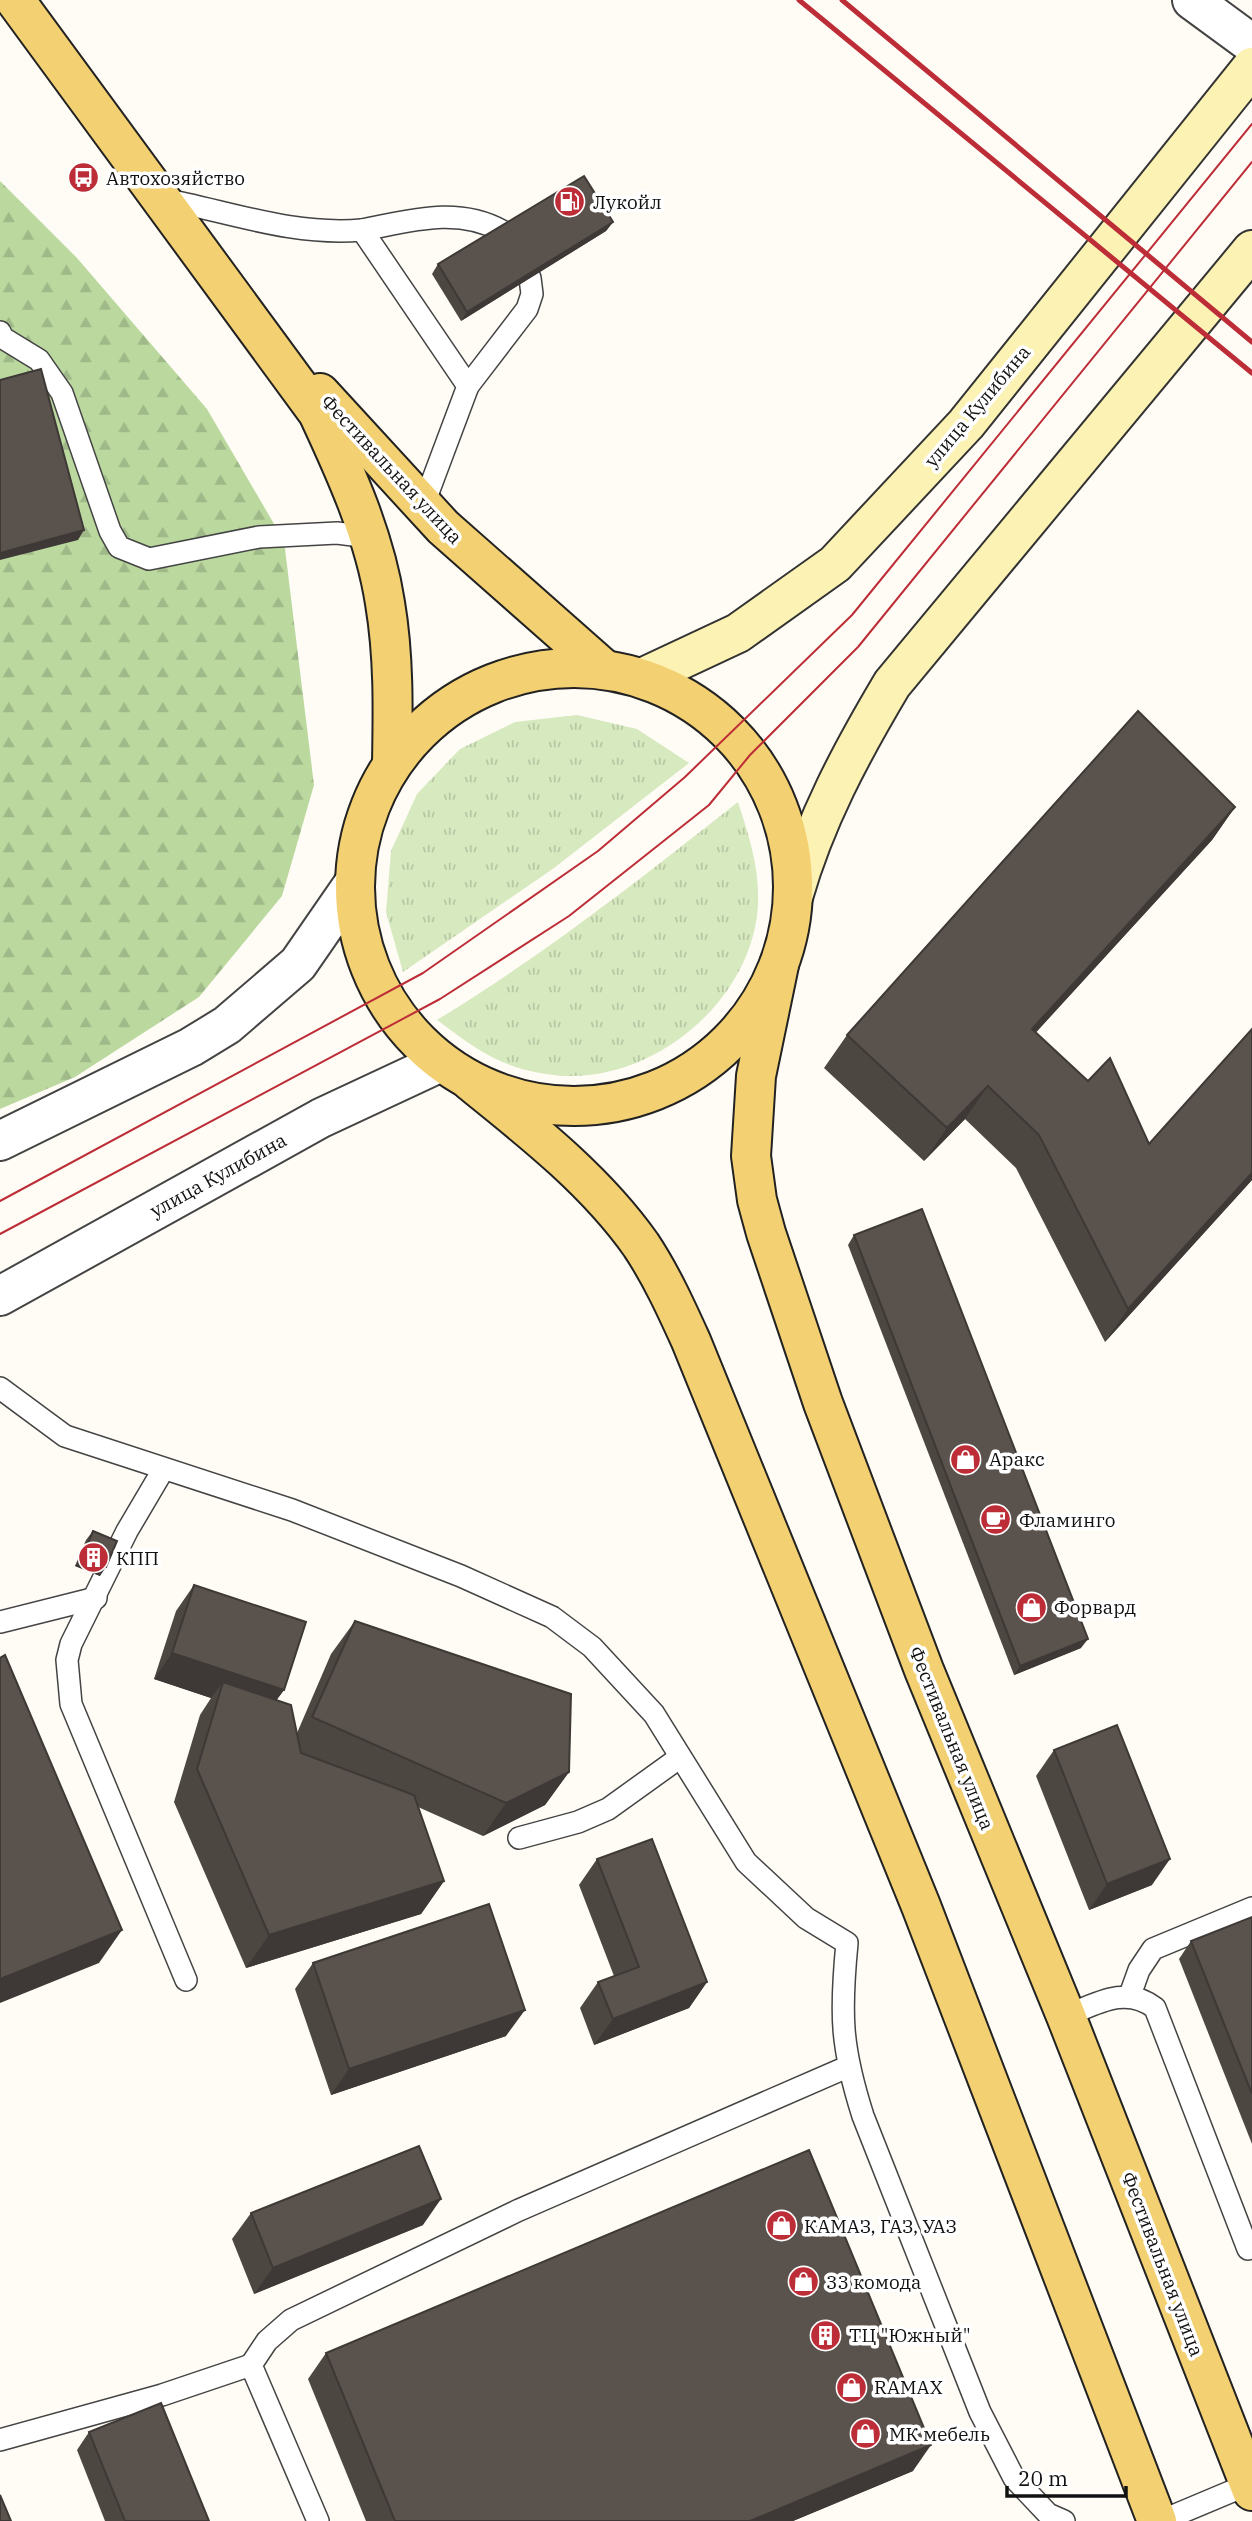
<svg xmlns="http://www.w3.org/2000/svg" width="1252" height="2521" font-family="'IBM Plex Serif',serif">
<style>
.grass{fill:url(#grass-tufts)}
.forest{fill:url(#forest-firs)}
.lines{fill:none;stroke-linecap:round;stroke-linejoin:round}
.service-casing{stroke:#444;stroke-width:24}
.minor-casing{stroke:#444;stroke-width:42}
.tertiary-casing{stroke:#444;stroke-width:42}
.secondary-casing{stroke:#333;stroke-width:42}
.primary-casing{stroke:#222;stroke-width:42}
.service{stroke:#fff;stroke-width:21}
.minor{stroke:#fff;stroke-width:38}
.tertiary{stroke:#fff;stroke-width:38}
.secondary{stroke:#fcf2b3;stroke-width:38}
.primary{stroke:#f3d071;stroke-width:38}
.tram{stroke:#bd2d37;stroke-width:2}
.rail{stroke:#bd2d37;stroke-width:5}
.wall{fill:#4d4742}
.shaded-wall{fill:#3e3936}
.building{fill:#59524d;stroke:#3e3936;stroke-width:2}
.labels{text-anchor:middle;stroke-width:7;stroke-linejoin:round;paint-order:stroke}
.poi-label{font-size:19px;fill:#111;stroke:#fff;text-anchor:start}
.street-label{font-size:19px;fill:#111;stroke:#fff}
</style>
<defs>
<pattern id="grass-tufts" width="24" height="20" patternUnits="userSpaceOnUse" patternTransform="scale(1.75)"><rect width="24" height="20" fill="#d6e9bf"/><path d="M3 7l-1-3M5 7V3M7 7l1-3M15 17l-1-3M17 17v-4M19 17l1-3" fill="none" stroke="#b7c7a3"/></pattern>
<pattern id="forest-firs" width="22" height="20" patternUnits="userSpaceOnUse" patternTransform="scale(1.75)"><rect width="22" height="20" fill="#bbd99f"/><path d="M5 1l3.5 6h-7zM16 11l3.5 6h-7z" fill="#a0b988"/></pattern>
</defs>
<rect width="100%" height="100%" fill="#fffcf5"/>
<g class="grass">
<polygon points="577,715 637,729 689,763 554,868 403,972 386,912 391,851 417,794 460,749 515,722"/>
<path d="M738 802C750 839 762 875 757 916 744 1013 637 1093 540 1073 496 1065 472 1046 437 1020 545 954 639 880 738 802Z"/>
</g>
<polygon class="forest" points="0,181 77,258 207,409 284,541 314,785 282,896 199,997 75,1077 0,1109"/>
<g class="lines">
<defs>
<g id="service">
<path d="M163 199C230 212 293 236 362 230L468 386 423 506"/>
<path d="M362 230C410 221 457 206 502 231"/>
<polyline points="0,332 3,338 39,360 62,393 110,531 119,547 149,559 259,537 337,533 369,537"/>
<polyline points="468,386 527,309 532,294 530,278"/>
<path d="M0 1388 65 1436 292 1510 461 1576 552 1617 592 1647 654 1714 746 1862 806 1918 847 1943C840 2015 841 2047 863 2116L980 2412 1014 2478 1048 2514 1064 2521"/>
<polyline points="163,1470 127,1531 71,1644 67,1660 71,1704 186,1980"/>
<polyline points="0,1622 96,1598"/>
<polyline points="519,1838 578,1822 608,1809 679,1758"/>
<polyline points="1130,1995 1139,1970 1153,1949 1252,1908"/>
<path d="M1066 2016C1096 2004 1126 1985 1155 2008L1248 2249"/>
<polyline points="0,2440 162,2395 251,2365"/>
<polyline points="318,2521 251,2365 267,2341 291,2320 519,2210 847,2067"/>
<polyline points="1161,2521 1249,2484"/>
</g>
<polyline id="minor" points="1192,0 1252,44"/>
<g id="tertiary">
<polyline points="0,1141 191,1047 227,1025 298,964 354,883"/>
<polyline points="0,1296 321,1118 441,1062"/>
</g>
<g id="secondary">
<polyline points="644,677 738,633 835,564 966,424 1252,67"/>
<path d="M793 897C815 820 851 753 892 684L1252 250"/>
</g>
<g id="primary">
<path d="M15 0 318 413C346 473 375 537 385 603 394 656 393 710 392 763"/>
<polyline points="320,393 443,527 605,670"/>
<circle cx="574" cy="887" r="219"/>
<polyline points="779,965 756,1076 751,1156 757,1200 766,1233 823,1403 924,1670 1066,2016 1252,2491"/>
<path d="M470 1081C531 1130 596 1181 641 1245 661 1275 676 1308 691 1341L921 1906 1157 2521"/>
</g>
</defs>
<use href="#service" class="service-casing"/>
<use href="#minor" class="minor-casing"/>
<use href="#tertiary" class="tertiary-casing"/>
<use href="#secondary" class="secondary-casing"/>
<use href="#primary" class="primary-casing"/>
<use href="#service" class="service"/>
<use href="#minor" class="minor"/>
<use href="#tertiary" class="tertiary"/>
<use href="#secondary" class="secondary"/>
<use href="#primary" class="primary"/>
<g class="tram">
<polyline points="0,1201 423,973 598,851 685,777 852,615 1252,124"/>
<polyline points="0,1234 440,999 569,916 709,805 750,755 858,647 1252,162"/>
</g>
<g class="rail">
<polyline points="799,0 1252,373"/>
<polyline points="842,0 1252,342"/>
</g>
</g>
<g class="wall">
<polygon points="613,222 606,231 461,321 432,274 438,264"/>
<polygon points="1235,807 1212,840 1036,1032 1149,1144 1252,1180 1105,1342 1016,1168 965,1119 924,1161 824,1068 847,1035"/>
<polygon points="854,1235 1081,1648 1014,1675 848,1245"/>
<polygon points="93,1531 100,1576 75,1566 86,1540"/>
<polygon points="194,1585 284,1690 276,1700 297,1733 331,1654 355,1621 569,1772 545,1805 483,1836 418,1807 444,1881 421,1914 246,1968 174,1802 200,1715 211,1698 154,1679 176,1611"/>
<polygon points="1054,1750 1152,1885 1089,1910 1036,1776"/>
<polygon points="597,1859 707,1982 689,2008 594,2045 580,2008 598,1982 614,1976 579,1885"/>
<polygon points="1252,1917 1252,2144 1179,1959 1191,1941"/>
<polygon points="313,1963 506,2036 331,2095 295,1989"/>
<polygon points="251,2213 423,2225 254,2294 232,2239"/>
<polygon points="326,2353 913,2471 793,2521 366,2521 308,2379"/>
<polygon points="89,2432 209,2521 105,2521 77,2450"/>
</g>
<g class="shaded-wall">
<polygon points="613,222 606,231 461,321 467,312"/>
<polygon points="84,530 78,540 0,560 0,553"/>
<polygon points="1235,807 1212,840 1009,1062 1032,1029"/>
<polygon points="988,1086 965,1119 924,1161 947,1128"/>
<polygon points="1252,1173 1252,1180 1105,1342 1128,1309"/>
<polygon points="82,1557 106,1567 100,1576 75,1566"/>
<polygon points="1088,1639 1081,1648 1014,1675 1020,1666"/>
<polygon points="172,1653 284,1690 265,1716 223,1682 211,1698 154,1679"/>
<polygon points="569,1772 545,1805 483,1836 506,1803"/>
<polygon points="1170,1859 1152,1885 1089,1910 1107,1884"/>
<polygon points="444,1881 421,1914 246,1968 269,1935"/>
<polygon points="122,1930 99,1963 0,2003 0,1979"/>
<polygon points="707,1982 689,2008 594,2045 613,2019"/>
<polygon points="525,2010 506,2036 331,2095 349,2069"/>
<polygon points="441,2199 423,2225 254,2294 273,2268"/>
<polygon points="931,2445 913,2471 793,2521 750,2521"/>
</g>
<g class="building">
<polygon points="584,176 613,222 467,312 438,264"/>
<polygon points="41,369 84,530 0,553 0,380"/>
<polygon points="1138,711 1235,807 1032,1029 1088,1081 1110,1058 1149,1144 1252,1029 1252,1173 1128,1309 1039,1135 988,1086 947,1128 847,1035"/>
<polygon points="922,1209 1088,1639 1020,1666 854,1235"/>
<polygon points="93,1531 117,1541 106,1567 82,1557"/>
<polygon points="194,1585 306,1622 284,1690 172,1653"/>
<polygon points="355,1621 571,1694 569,1772 506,1803 312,1717"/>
<polygon points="5,1655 122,1930 0,1979 0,1658"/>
<polygon points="223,1682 291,1705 301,1753 414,1795 444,1881 269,1935 197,1769"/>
<polygon points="1117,1725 1170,1859 1107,1884 1054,1750"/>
<polygon points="652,1839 707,1982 613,2019 598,1982 639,1967 597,1859"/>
<polygon points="489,1904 525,2010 349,2069 313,1963"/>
<polygon points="1252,1917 1252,2094 1191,1941"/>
<polygon points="419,2146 441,2199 273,2268 251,2213"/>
<polygon points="809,2150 931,2445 750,2521 395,2521 326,2353"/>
<polygon points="161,2403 209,2521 125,2521 89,2432"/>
<polygon points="0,2495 11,2521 0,2521"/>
</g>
<defs>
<symbol id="bus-disc" viewBox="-11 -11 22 22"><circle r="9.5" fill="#bd2d37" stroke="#fff"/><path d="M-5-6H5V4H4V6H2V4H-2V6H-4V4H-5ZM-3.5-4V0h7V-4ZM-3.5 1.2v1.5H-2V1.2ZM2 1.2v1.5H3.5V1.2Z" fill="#fff"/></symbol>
<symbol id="fuel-disc" viewBox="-11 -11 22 22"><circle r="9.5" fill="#bd2d37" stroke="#fff"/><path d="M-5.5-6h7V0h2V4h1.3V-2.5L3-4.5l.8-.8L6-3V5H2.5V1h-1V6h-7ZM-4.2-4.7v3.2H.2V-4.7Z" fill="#fff"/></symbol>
<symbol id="shop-disc" viewBox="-11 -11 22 22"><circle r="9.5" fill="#bd2d37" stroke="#fff"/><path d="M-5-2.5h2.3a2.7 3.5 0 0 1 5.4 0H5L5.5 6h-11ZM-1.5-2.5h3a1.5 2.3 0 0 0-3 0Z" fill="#fff"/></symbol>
<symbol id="cafe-disc" viewBox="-11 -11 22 22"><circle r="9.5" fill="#bd2d37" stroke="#fff"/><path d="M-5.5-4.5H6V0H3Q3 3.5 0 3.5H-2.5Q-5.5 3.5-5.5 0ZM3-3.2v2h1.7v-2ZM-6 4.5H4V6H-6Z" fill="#fff"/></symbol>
<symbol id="building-disc" viewBox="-11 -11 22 22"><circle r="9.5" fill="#bd2d37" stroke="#fff"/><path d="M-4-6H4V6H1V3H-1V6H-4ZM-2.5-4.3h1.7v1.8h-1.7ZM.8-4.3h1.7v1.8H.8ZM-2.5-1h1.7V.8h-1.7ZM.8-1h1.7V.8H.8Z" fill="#fff"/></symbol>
</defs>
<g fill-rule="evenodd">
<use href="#bus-disc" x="66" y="160" width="35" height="35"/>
<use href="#fuel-disc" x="552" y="184" width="35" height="35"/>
<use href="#shop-disc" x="948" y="1442" width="35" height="35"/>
<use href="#cafe-disc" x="978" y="1502" width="35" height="35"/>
<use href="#building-disc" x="76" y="1540" width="35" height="35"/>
<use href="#shop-disc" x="1014" y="1590" width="35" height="35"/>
<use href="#shop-disc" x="764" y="2208" width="35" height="35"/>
<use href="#shop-disc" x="786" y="2264" width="35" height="35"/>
<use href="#building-disc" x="808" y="2318" width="35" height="35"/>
<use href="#shop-disc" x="834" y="2370" width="35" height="35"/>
<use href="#shop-disc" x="848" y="2416" width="35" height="35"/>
</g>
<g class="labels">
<g class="poi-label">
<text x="106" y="185">Автохозяйство</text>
<text x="593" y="209">Лукойл</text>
<text x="989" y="1466">Аракс</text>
<text x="1019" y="1527">Фламинго</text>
<text x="116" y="1565">КПП</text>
<text x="1054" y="1614">Форвард</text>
<text x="804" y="2233">КАМАЗ, ГАЗ, УАЗ</text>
<text x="826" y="2289">33 комода</text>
<text x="849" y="2342">ТЦ "Южный"</text>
<text x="874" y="2394">RAMAX</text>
<text x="889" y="2441">МК мебель</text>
</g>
<g class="street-label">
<text transform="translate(977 406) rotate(-50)" y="7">улица Кулибина</text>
<text transform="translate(392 469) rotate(47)" y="7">Фестивальная улица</text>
<text transform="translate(218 1175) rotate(-29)" y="7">улица Кулибина</text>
<text transform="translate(952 1738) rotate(68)" y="7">Фестивальная улица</text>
<text transform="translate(1163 2264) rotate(69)" y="7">Фестивальная улица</text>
</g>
</g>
<path d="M1007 2486v10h119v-10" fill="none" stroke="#111111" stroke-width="3.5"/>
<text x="1018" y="2486" font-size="21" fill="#111111" stroke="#ffffff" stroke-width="5" paint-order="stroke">20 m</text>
</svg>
